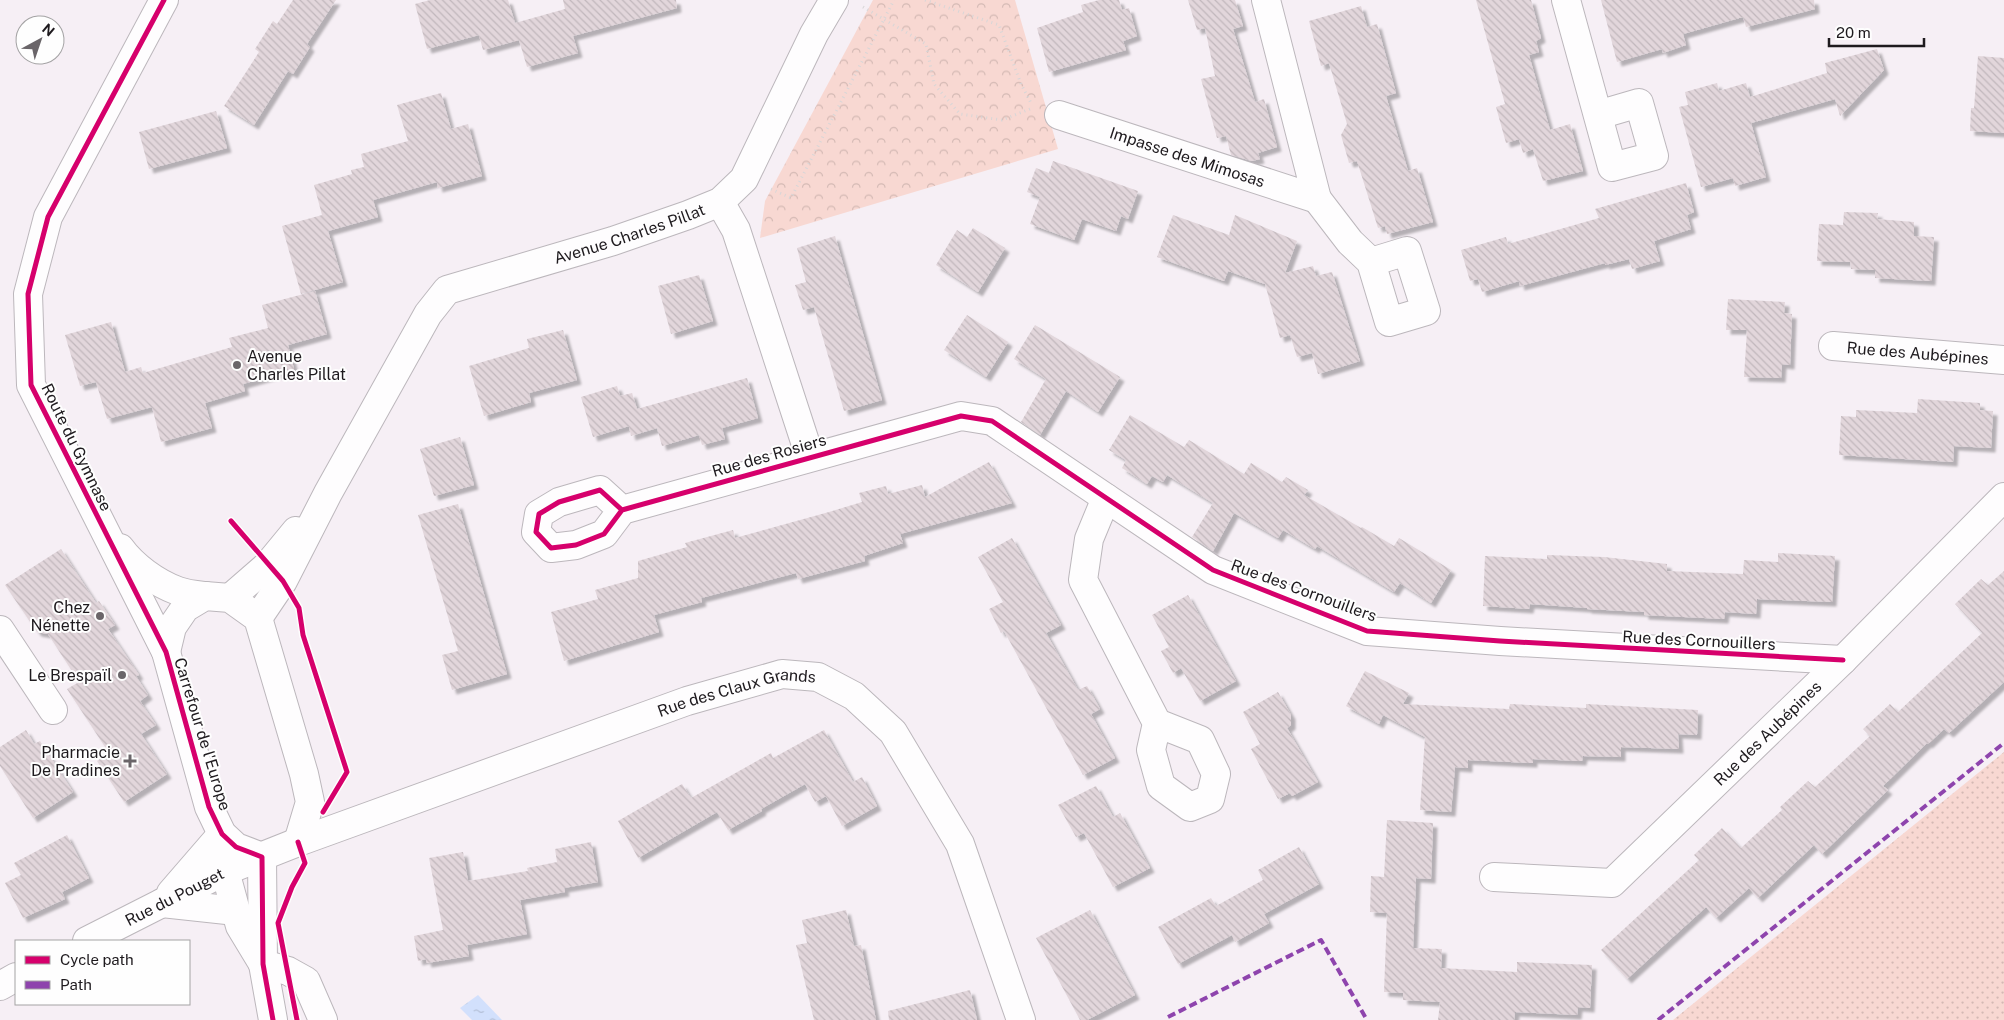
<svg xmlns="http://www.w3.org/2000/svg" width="2004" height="1020" font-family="'Public Sans',sans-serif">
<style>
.grass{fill:url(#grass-dots)}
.forest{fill:url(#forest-crowns)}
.water{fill:url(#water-ripples)}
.building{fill:url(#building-back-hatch);filter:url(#shadow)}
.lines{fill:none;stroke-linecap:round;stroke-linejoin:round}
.minor-casing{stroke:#bcb7bc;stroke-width:30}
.path{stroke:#d7d6d7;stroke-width:3;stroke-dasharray:1 4;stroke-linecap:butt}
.minor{stroke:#fefdfe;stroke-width:28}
.quiet{stroke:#8e44ad;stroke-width:4;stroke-dasharray:8 4;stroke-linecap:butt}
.cycleway-casing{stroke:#fefefe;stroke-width:8}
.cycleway{stroke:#d6006c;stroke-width:5}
.poi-dot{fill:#6a6569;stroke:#fefefe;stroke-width:2}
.labels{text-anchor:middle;stroke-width:4;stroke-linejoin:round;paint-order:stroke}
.street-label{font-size:16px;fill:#1e1a1e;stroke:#fefefe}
.poi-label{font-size:16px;fill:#1e1a1e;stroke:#fefefe;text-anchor:end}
</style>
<defs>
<pattern id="grass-dots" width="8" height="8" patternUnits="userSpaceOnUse" patternTransform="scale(1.25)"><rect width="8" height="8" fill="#f8d8d2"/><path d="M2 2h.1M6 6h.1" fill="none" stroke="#d4b9b4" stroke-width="1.8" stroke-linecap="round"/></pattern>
<pattern id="forest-crowns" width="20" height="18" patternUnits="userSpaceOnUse" patternTransform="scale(1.25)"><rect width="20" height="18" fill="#f8d8d2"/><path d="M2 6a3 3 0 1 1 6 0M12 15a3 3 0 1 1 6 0" fill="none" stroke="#d4b9b4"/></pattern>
<pattern id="water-ripples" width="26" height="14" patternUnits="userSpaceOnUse" patternTransform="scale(1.25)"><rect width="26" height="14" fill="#d2e0fc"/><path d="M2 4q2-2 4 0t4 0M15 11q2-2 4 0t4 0" fill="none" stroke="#b4c0d8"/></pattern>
<pattern id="building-back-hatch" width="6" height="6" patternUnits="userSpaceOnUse" patternTransform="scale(1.25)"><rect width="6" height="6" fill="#e2d6db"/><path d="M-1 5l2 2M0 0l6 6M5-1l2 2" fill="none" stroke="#c1b7bc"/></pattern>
<filter id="shadow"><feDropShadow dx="4.5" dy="4.5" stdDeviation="1" flood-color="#0004"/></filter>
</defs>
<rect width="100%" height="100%" fill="#f6eff5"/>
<polygon class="grass" points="2004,752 2004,1020 1673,1020"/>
<polygon class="forest" points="873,0 1015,0 1058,149 760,238 765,201"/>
<polygon class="water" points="478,995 502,1020 472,1020 460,1008"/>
<g class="building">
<polygon points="293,0 336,0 307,44 310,47 293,74 288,71 254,125 224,106 259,52 255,49 273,21 277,24"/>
<polygon points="430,0 508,0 515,23 565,9 563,0 676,0 677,8 573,36 578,53 527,67 519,40 483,50 479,35 427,49 415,4"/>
<polygon points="1099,0 1119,0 1122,10 1129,8 1137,36 1123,41 1126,50 1049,72 1037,28 1083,12 1081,5"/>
<polygon points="1188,0 1235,0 1243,26 1233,29 1255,102 1264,99 1277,147 1258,153 1260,159 1252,161 1231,155 1226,136 1217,138 1201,79 1215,76 1205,28 1197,30"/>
<polygon points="1476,0 1531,0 1541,38 1536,41 1539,52 1529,55 1550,130 1570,124 1583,171 1543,181 1533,149 1523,153 1519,139 1506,143 1496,107 1505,104"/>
<polygon points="1601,0 1814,0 1815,9 1746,27 1743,17 1683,34 1686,45 1663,53 1662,49 1617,62"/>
<polygon points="1361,6 1367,27 1377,24 1396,93 1386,96 1408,171 1417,168 1433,222 1387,234 1385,226 1378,228 1357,161 1349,163 1341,135 1347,124 1329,63 1321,66 1309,21"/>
<polygon points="1877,49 1884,70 1840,116 1835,99 1751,123 1766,177 1735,186 1733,178 1701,187 1679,107 1688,105 1685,92 1717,83 1719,91 1746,83 1750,97 1827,73 1825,63"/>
<polygon points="1978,56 2004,58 2004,133 1970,131 1971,108 1974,108"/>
<polygon points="441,93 451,129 468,124 482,176 438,188 437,182 373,200 378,217 328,231 343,282 301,294 282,226 322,215 314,185 352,174 351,170 364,167 361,154 408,141 397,105"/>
<polygon points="216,111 227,148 149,169 139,132"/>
<polygon points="1053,161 1138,191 1128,219 1121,216 1116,231 1082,219 1074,240 1030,224 1040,197 1027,192 1036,168 1049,173"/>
<polygon points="1686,183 1694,212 1687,215 1691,229 1654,241 1660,261 1632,269 1629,259 1605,265 1605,263 1520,286 1519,281 1482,292 1478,279 1470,281 1461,250 1506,237 1508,244 1599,218 1595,209"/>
<polygon points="1844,212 1878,213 1877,219 1914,222 1914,236 1934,237 1931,281 1875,278 1875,270 1851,269 1850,262 1817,261 1819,224 1843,225"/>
<polygon points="1173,215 1229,235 1235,215 1297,241 1285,273 1313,266 1316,276 1332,272 1360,361 1318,374 1312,353 1297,357 1290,335 1280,338 1265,284 1228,271 1224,281 1157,257"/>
<polygon points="973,228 1005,248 978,292 936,265 957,230 967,237"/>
<polygon points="835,236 882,400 844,411 814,307 803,310 795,285 806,282 797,248"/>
<polygon points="699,275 713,321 671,334 658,286"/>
<polygon points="315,291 327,334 288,345 294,369 243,384 245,391 205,403 212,428 161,442 152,407 107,419 96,382 80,386 65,335 111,322 125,372 141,367 143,373 232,347 229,338 268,328 262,305"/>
<polygon points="1728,299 1785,302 1784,313 1792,314 1790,365 1782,364 1781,378 1744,377 1747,330 1726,330"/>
<polygon points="967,315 1008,342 986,377 944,350"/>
<polygon points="1035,325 1120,377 1098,412 1066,391 1040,435 1021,422 1046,379 1014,359"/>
<polygon points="563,330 577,380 529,393 531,402 484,416 469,366 529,348 527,339"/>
<polygon points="747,378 758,418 722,428 725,439 702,445 699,435 662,446 657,428 631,436 629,426 593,437 581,397 617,386 620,396 632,393 637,409"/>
<polygon points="1918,399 1980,403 1980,410 1993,411 1991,448 1954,446 1953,462 1839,455 1841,416 1856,417 1856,410 1917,413"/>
<polygon points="1130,415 1184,447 1189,440 1244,474 1251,463 1282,482 1286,477 1308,490 1304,495 1361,528 1362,527 1394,546 1399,538 1451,570 1431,603 1400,583 1394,592 1317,546 1315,549 1283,530 1278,538 1234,513 1213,551 1192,537 1213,503 1167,475 1163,482 1152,476 1147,484 1122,468 1126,460 1109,450"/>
<polygon points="460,437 474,485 434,496 420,449"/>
<polygon points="989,462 1012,503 900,534 903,543 864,556 865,561 798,579 796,573 701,598 702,602 654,615 659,632 564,661 551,612 598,599 595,590 638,578 638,561 687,547 685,543 733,530 735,538 829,512 862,502 859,493 886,486 888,494 922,485 925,497"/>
<polygon points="458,504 507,674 452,690 442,655 458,651 418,515"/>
<polygon points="1012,538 1061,625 1046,633 1078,690 1087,686 1094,698 1100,709 1091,714 1115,758 1083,775 1004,631 1001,633 989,609 1003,602 978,557"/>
<polygon points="61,549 96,603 99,601 115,625 108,629 139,675 136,676 148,695 140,701 156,725 141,734 167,774 124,802 97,761 109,753 67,689 79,682 48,634 37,632 5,585"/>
<polygon points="1778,553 1835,556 1832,602 1757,599 1756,614 1725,612 1724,619 1644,615 1644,612 1587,609 1587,608 1530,604 1529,609 1483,606 1485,556 1547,559 1547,555 1604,557 1667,564 1667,571 1743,574 1744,560 1778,562"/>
<polygon points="2004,571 2004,682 1949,733 1944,729 1928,744 1927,743 1883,786 1888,790 1822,854 1814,845 1758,898 1749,888 1716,918 1706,907 1627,979 1601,950 1699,860 1694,855 1722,828 1741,848 1782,810 1780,807 1808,781 1815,787 1870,736 1863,729 1890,704 1898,712 1982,633 1955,604 1981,579 1988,585"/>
<polygon points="1188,595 1236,681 1200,701 1181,668 1173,673 1161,651 1169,647 1152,615"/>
<polygon points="1365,671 1409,693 1403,704 1509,709 1510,704 1586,708 1586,704 1698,710 1697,735 1678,734 1679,749 1621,747 1621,757 1583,756 1582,761 1533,759 1533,763 1468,760 1468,768 1455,767 1451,812 1420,810 1425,737 1383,715 1379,724 1346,706"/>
<polygon points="1278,692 1291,715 1291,725 1287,728 1318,782 1292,796 1290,793 1278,799 1251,749 1260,744 1243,712"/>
<polygon points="26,730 34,744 40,741 73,792 33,818 0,766 0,747"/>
<polygon points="824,730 853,782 862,777 877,806 842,826 826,796 815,802 805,784 761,809 762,811 728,830 717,812 638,858 618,821 682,784 691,798 771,753 773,758"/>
<polygon points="1096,786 1113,817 1120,813 1150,868 1113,887 1084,833 1076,837 1058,805"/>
<polygon points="1387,820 1433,823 1431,879 1416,878 1413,948 1442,949 1441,968 1517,972 1517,962 1592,965 1590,1008 1578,1007 1577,1015 1515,1012 1514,1020 1438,1020 1440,1002 1403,1000 1403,993 1384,992 1387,913 1370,912 1371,876 1384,877"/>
<polygon points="67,835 89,878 62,892 65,899 23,918 5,883 21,875 14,863"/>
<polygon points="591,842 598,882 564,888 565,892 520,900 527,934 467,945 469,956 427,963 426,959 418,961 414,936 443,930 429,858 463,852 468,881 528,871 527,868 557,862 555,849"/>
<polygon points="1299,847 1319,884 1264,914 1269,923 1235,942 1232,935 1178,964 1158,927 1211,898 1216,906 1263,880 1258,870"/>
<polygon points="846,910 854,946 861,945 876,1020 814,1020 796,945 807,943 802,920"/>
<polygon points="1090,910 1135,995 1087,1020 1080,1020 1036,938"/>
<polygon points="970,990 977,1020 889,1020 888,1011"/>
</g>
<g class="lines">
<defs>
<g id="minor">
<polyline points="164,0 48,217 28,294 31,385 166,652 209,807 222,834 236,847 262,857"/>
<polyline points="1566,0 1612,167 1654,156 1639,103 1598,115"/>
<path id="s1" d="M1059 115 1317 199 1266 0"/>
<polyline points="1317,199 1350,242 1371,262 1389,322 1426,311 1407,251 1371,262"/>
<polyline points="720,202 736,230 810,457"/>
<path id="s2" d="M1833 346 2004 360"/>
<polyline points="1106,498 1089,539 1083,580 1157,723 1151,750 1161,786 1190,807 1210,799 1216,774 1200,740 1157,723"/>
<polyline points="622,510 604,534 576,545 551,548 536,532 539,514 559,502 600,490 622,510 961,416 992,421 1213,570 1367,631 1500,641 1843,660"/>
<path d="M120 548C133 566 156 583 178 591 186 594 196 595 205 596"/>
<polyline points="230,598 268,565 296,531"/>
<path id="s3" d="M258 618 283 581 328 493 428 314 447 290 613 241 688 215 720 202 744 179 814 34 834 0"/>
<polyline points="0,630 53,710"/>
<polyline points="166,652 172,627 185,608 205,596 230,598 258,618 304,774 310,802 298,842"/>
<polyline points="224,853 225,871 240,926 263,964"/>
<polyline points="262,857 263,964 273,1020"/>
<path id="s4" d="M1494 877 1612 883 1843 660 2004 497"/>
<polyline points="171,893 222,834"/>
<polyline points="162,903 236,911"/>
<path id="s5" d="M87 941 225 871 298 842 687 701 782 674 818 677 854 696 893 732 960 844 1021 1020"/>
<polyline points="263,964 288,971 306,981 323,1020"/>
<polyline points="0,986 16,977"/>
</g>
</defs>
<use href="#minor" class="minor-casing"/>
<g class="path">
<polyline points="925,0 999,25 1021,84 1032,105"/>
<polyline points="863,7 926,44 934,84 960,114 1002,120 1030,109"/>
<polyline points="771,189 791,198 894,0"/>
</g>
<use href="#minor" class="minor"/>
<g class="quiet">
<polyline points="1168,1017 1321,940 1367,1020"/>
<polyline points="1658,1020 2004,743"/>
</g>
<defs>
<g id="cycleway">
<polyline points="164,0 48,217 28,294 31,385 166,652 209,807 222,834 236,847 262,857 263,964 273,1020"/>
<polyline points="622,510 604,534 576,545 551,548 536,532 539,514 559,502 600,490 622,510 961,416 992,421 1213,570 1367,631 1500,641 1843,660"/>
<polyline points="231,521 283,581 299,608 303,635 347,772 323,812"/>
<polyline points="297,1020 278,923 292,887 305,863 298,842"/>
</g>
</defs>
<use href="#cycleway" class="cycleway-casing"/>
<use href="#cycleway" class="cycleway"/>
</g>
<g class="poi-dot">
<circle cx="237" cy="365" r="5"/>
<circle cx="100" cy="616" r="5"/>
<circle cx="122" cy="675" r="5"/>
<path d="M127.5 753.5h5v5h5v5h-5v5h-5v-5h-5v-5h5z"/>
</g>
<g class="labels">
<g class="street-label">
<text dy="6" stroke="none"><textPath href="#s1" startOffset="135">Impasse des Mimosas</textPath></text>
<text dy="6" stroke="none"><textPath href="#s3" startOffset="570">Avenue Charles Pillat</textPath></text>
<text dy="6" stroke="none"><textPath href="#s2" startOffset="85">Rue des Aubépines</textPath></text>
<text transform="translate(77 447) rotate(64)" y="6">Route du Gymnase</text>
<text transform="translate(769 455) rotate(-16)" y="6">Rue des Rosiers</text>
<text transform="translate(1304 590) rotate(20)" y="6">Rue des Cornouillers</text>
<text transform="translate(1699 640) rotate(3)" y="6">Rue des Cornouillers</text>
<text dy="6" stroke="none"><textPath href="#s5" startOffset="698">Rue des Claux Grands</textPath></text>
<text dy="6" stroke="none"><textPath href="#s4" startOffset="334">Rue des Aubépines</textPath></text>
<text transform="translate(203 734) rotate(73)" y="6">Carrefour de l'Europe</text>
<text dy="6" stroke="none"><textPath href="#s5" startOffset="98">Rue du Pouget</textPath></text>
</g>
<g class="poi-label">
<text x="247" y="362" text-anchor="start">Avenue<tspan x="247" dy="18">Charles Pillat</tspan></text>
<text x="90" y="613">Chez<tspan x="90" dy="18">Nénette</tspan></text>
<text x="112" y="681">Le Brespaïl</text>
<text x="120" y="758">Pharmacie<tspan x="120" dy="18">De Pradines</tspan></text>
</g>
</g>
<rect x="15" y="940" width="175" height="65" fill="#fefefe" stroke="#a4a3a4"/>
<rect x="25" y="956" width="25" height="8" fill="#d6006c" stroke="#a4a3a4"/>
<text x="60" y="965" font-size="15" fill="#1e1a1e">Cycle path</text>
<rect x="25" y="981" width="25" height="8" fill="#8e44ad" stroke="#a4a3a4"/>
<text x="60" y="990" font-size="15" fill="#1e1a1e">Path</text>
<g transform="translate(40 40) rotate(40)"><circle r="24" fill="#fefefe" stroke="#a4a3a4"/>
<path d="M0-4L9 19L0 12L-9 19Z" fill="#6a6569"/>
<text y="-8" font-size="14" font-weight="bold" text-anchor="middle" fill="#1e1a1e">N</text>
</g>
<path d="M1829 38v8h95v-8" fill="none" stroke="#1e1a1e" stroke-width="2.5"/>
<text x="1836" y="38" font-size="15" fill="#1e1a1e" stroke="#fefefe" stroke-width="4" paint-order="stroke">20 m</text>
</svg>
